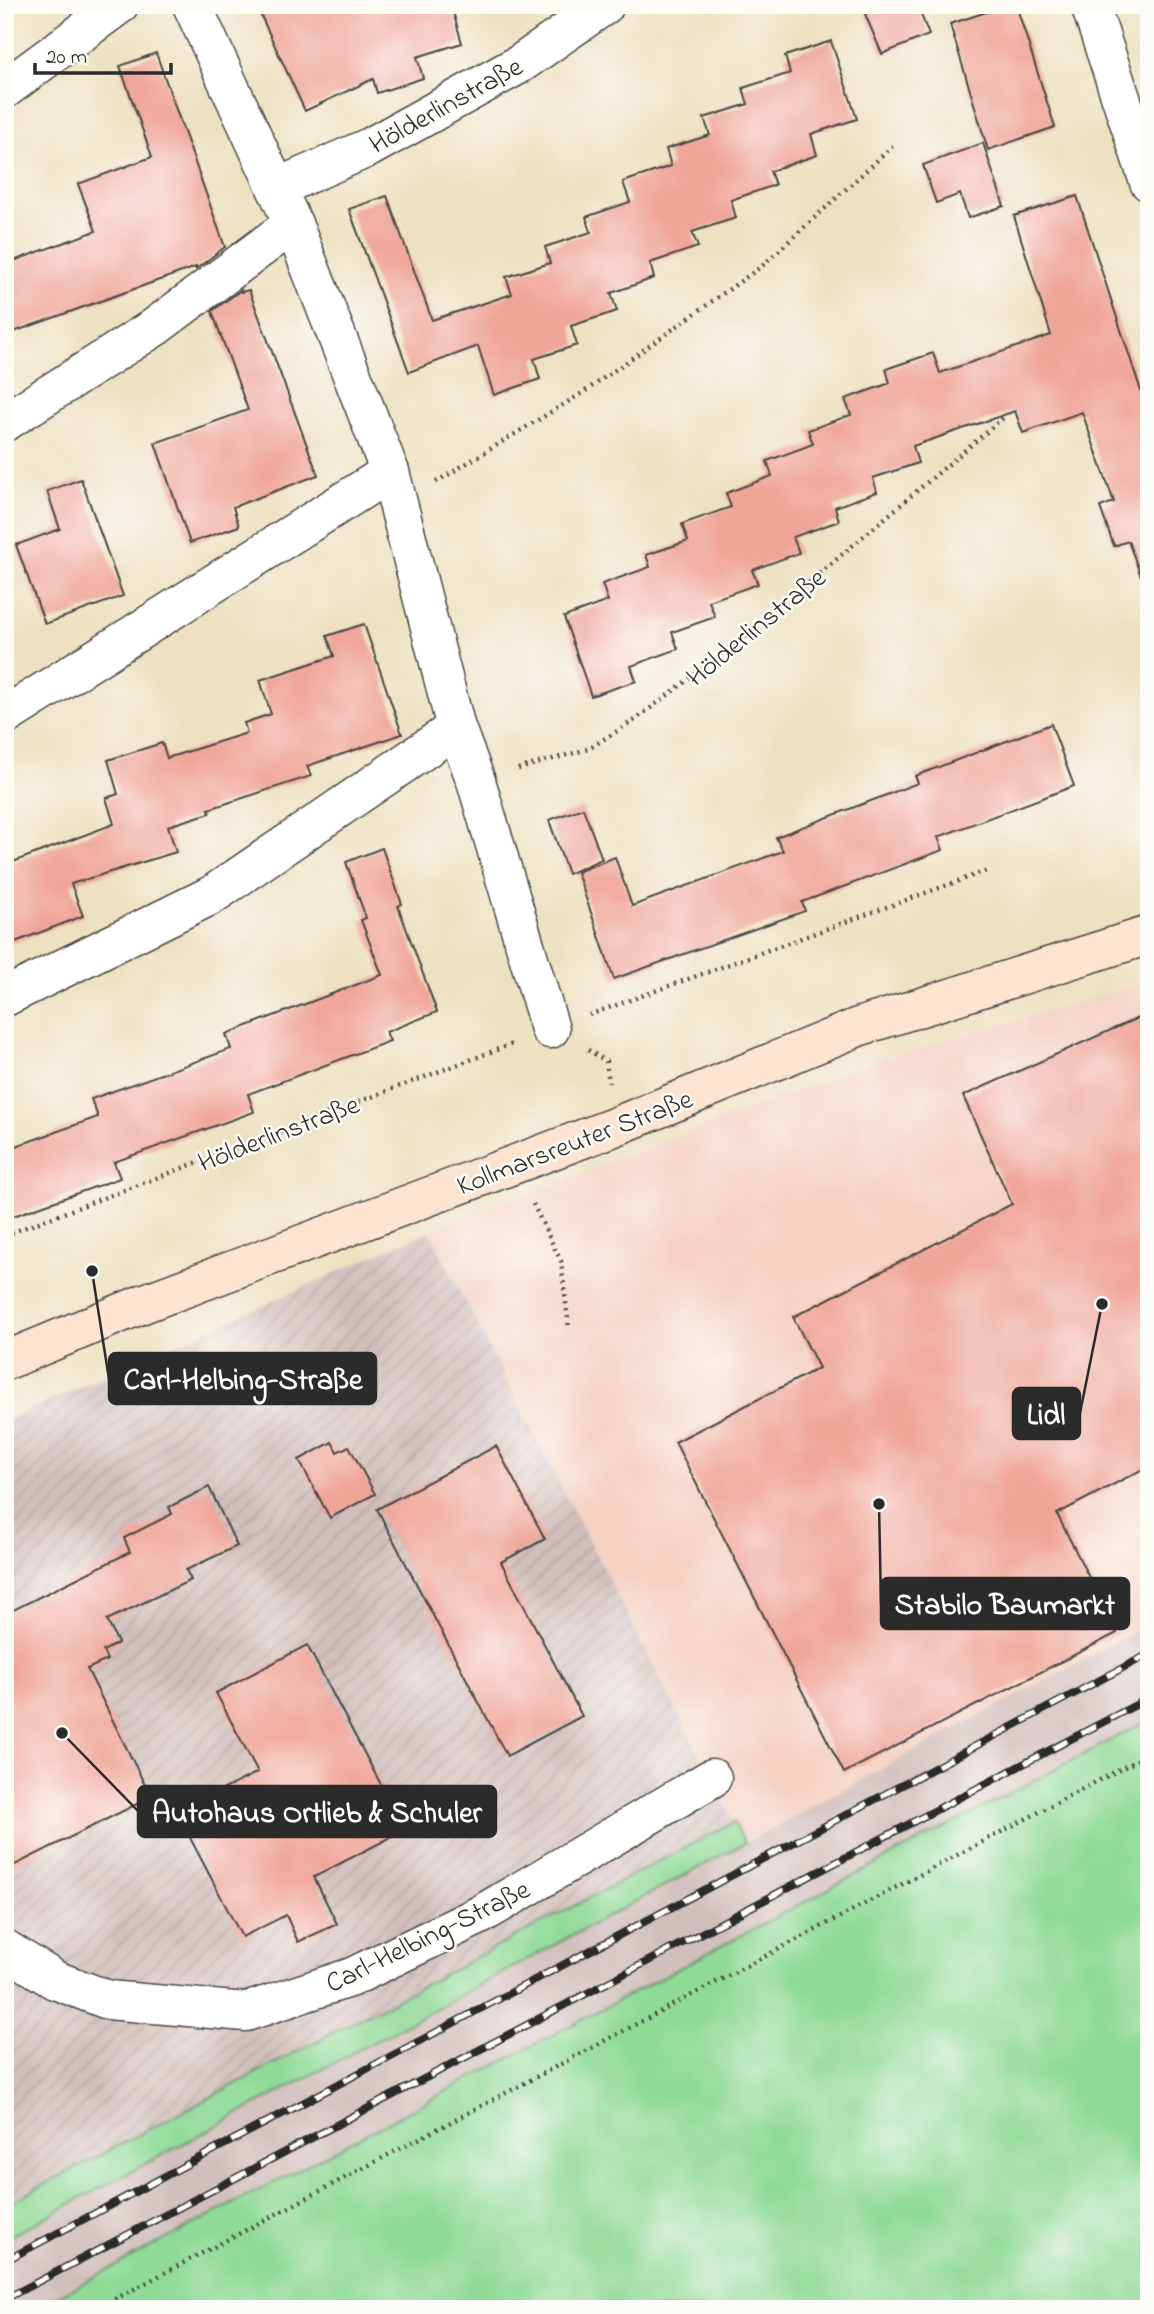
<svg xmlns="http://www.w3.org/2000/svg" width="1154" height="2314" font-family="'Indie Flower',sans-serif">
<style>
.built{fill:#f5d2c2}
.industrial{fill:url(#industrial-furrows)}
.railway{fill:#d1bfbd}
.grass{fill:#8fda97;stroke:#5d8261;stroke-width:2}
.building{fill:#f0a599}
.lines{fill:none;stroke-linecap:round;stroke-linejoin:round}
.street-casing{stroke:#484642;stroke-width:41}
.secondary-casing{stroke:#484642;stroke-width:41}
.path{stroke:#484642;stroke-width:4.5;stroke-dasharray:2 5;stroke-linecap:butt}
.street{stroke:#fff;stroke-width:38}
.secondary{stroke:#fde4d1;stroke-width:38}
.rail-casing{stroke:#2b2b2b;stroke-width:8}
.rail{stroke:#fdfcf7;stroke-width:5;stroke-dasharray:16;stroke-linecap:butt}
.labels{text-anchor:middle;stroke-width:5;stroke-linejoin:round;paint-order:stroke}
.street-label{font-size:28px;fill:#2b2b2b;stroke:#fdfcf7}
.leader{fill:none;stroke:#2b2b2b;stroke-width:2.5}
.callout-dot{fill:#2b2b2b;stroke:#fdfcf7;stroke-width:2.5}
.callout{fill:#2b2b2b;stroke:#2b2b2b;stroke-width:2.5}
.callout-label{font-size:30px;text-anchor:middle;font-weight:bold;fill:#fff}
</style>
<defs>
<pattern id="industrial-furrows" width="10" height="10" patternUnits="userSpaceOnUse" patternTransform="scale(1.75)"><rect width="10" height="10" fill="#d1bfbd"/><path d="M-1 1l2-2M0 10L10 0M9 11l2-2" fill="none" stroke="#b4a4a3"/></pattern>
</defs>
<rect width="100%" height="100%" fill="#fdfcf7"/>
<filter id="ink" filterUnits="userSpaceOnUse"><feTurbulence type="fractalNoise" baseFrequency=".0143" numOctaves="2"/><feDisplacementMap in="SourceGraphic" scale="14" xChannelSelector="R" yChannelSelector="G"/><feConvolveMatrix kernelMatrix="1 2 1 2 8 2 1 2 1" color-interpolation-filters="sRGB"/></filter>
<filter id="wash" filterUnits="userSpaceOnUse"><feTurbulence type="fractalNoise" baseFrequency=".00686" numOctaves="4" result="noise"/><feDisplacementMap in="SourceGraphic" scale="28" xChannelSelector="R" yChannelSelector="G"/><feGaussianBlur stdDeviation="1.57" result="paint"/><feColorMatrix in="noise" values="0 0 0 0 0 0 0 0 0 0 0 0 0 0 0 0 0 1.4 0 .05"/><feComposite in="paint" operator="in"/></filter>
<g filter="url(#wash)">
<rect width="100%" height="100%" fill="#ede1c1"/>
<polygon class="built" points="1149,982 1149,1624 745,1843 429,1231 884,1058"/>
<polygon class="industrial" points="429,1231 734,1822 5,2206 5,1421"/>
<polygon class="railway" points="1149,1624 1149,1720 34,2309 5,2309 5,2239 745,1843"/>
<g class="grass">
<polygon points="1149,1720 1149,2309 34,2309"/>
<polygon points="734,1822 745,1843 5,2239 5,2205"/>
</g>
<g id="blocks">
<g class="building">
<polygon points="256,5 451,5 462,43 417,57 423,78 377,93 373,79 305,111"/>
<polygon points="886,5 917,5 929,35 882,54 865,14"/>
<polygon points="1008,5 1016,5 1055,127 988,150 950,24"/>
<polygon points="831,41 857,119 811,134 817,155 770,171 775,185 731,200 736,218 692,232 698,247 650,263 654,278 611,293 617,311 571,326 577,345 534,359 540,379 494,395 478,346 409,372 349,209 387,196 432,320 512,294 506,277 550,263 545,247 591,232 586,217 630,202 623,182 671,166 666,149 710,135 704,118 748,104 743,88 790,73 785,56"/>
<polygon points="156,53 225,247 196,269 196,267 5,335 5,264 96,231 78,184 152,157 120,66"/>
<polygon points="983,143 1004,206 968,218 960,194 936,203 923,165"/>
<polygon points="1077,196 1141,391 1149,388 1149,584 1144,584 1128,541 1114,546 1100,507 1114,502 1082,412 1023,433 1015,411 913,446 918,463 873,478 877,492 835,507 839,521 793,537 799,553 752,570 758,584 709,601 715,617 672,632 678,649 631,666 636,681 591,696 564,617 608,601 602,584 650,567 646,555 688,541 682,524 731,507 726,493 772,476 767,461 813,444 808,430 851,415 845,399 890,383 886,369 933,353 940,373 1051,335 1014,216"/>
<polygon points="241,290 241,292 249,290 318,475 233,507 239,526 190,543 155,443 248,410 212,311"/>
<polygon points="81,479 123,596 45,624 16,545 60,529 47,491"/>
<polygon points="364,624 402,734 307,766 311,776 209,809 210,813 168,826 176,852 71,884 83,916 5,946 5,865 114,824 106,798 118,794 108,760 162,743 167,758 247,733 244,723 271,714 260,680 334,656 327,636"/>
<polygon points="1051,724 1074,786 938,837 943,850 802,902 805,911 614,979 577,872 615,857 632,906 783,851 776,837 918,783 915,776"/>
<polygon points="583,808 602,859 568,874 549,820"/>
<polygon points="382,848 402,904 398,906 437,1012 386,1032 390,1041 248,1094 254,1112 114,1162 120,1178 5,1219 5,1150 98,1117 91,1099 231,1049 226,1034 382,975 361,920 366,918 346,862"/>
<polygon points="1149,1013 1149,1466 1057,1514 1117,1633 844,1773 675,1442 819,1368 793,1317 1012,1204 963,1096"/>
<polygon points="332,1442 337,1452 349,1446 375,1494 330,1518 299,1460"/>
<polygon points="496,1446 545,1539 501,1562 582,1716 507,1756 377,1509"/>
<polygon points="209,1487 237,1546 186,1570 191,1580 107,1620 118,1643 103,1651 107,1660 87,1669 151,1797 5,1870 5,1614 130,1552 124,1538 172,1514 169,1507"/>
<polygon points="307,1645 405,1830 314,1877 337,1924 298,1942 286,1915 242,1937 177,1813 258,1772 216,1693"/>
</g>
</g>
</g>
<g filter="url(#ink)">
<use href="#blocks" fill-opacity="0" stroke="#484642" stroke-width="2"/>
<g class="lines">
<defs>
<g id="street">
<polyline points="192,5 293,224 390,472 456,728 476,781 550,1029"/>
<polyline points="1090,5 1149,182"/>
<polyline points="5,89 119,5"/>
<polyline points="276,188 370,147 520,64 605,5"/>
<polyline points="5,422 155,327 293,224"/>
<polyline points="5,716 390,472"/>
<polyline points="5,997 212,895 456,728"/>
<polyline points="5,1949 55,1980 108,2000 246,2012 352,1977 480,1915 712,1778"/>
</g>
<polyline id="secondary" points="5,1361 145,1303 614,1127 858,1027 1149,935"/>
</defs>
<use href="#street" class="street-casing"/>
<use href="#secondary" class="secondary-casing"/>
<g class="path">
<polyline points="436,482 584,392 762,266 894,145"/>
<polyline points="518,769 588,749 635,720 747,635 1003,418"/>
<polyline points="589,1015 989,870"/>
<polyline points="588,1050 606,1061 609,1083"/>
<polyline points="533,1204 561,1261 569,1329"/>
<polyline points="5,1235 512,1044"/>
<polyline points="96,2309 1149,1754"/>
</g>
<use href="#street" class="street"/>
<use href="#secondary" class="secondary"/>
<defs>
<g id="rail">
<polyline points="5,2261 1149,1654"/>
<polyline points="5,2299 1149,1698"/>
</g>
</defs>
<use href="#rail" class="rail-casing"/>
<use href="#rail" class="rail"/>
</g>
</g>
<g class="labels">
<g class="street-label">
<text transform="translate(445 104) rotate(-29)" y="10">Hölderlinstraße</text>
<text transform="translate(755 626) rotate(-39)" y="10">Hölderlinstraße</text>
<text transform="translate(278 1132) rotate(-21)" y="10">Hölderlinstraße</text>
<text transform="translate(574 1141) rotate(-21)" y="10">Kollmarsreuter Straße</text>
<text transform="translate(427 1935) rotate(-26)" y="10">Carl-Helbing-Straße</text>
</g>
</g>
<path class="leader" d="M92 1271L109 1379M1102 1304L1080 1413M879 1504L881 1604M62 1733L138 1811"/>
<g class="callout-dot">
<circle cx="92" cy="1271" r="7"/>
<circle cx="1102" cy="1304" r="7"/>
<circle cx="879" cy="1504" r="7"/>
<circle cx="62" cy="1733" r="7"/>
</g>
<g class="callout">
<rect x="109" y="1353" width="267" height="51" rx="7"/>
<rect x="1013" y="1388" width="67" height="51" rx="7"/>
<rect x="881" y="1578" width="248" height="51" rx="7"/>
<rect x="138" y="1786" width="358" height="51" rx="7"/>
</g>
<g class="callout-label">
<text x="243" y="1389">Carl-Helbing-Straße</text>
<text x="1046" y="1424">Lidl</text>
<text x="1005" y="1614">Stabilo Baumarkt</text>
<text x="317" y="1822">Autohaus Ortlieb &amp; Schuler</text>
</g>
<rect width="1154" height="2314" fill="none" stroke="#fdfcf7" stroke-width="28"/>
<path d="M35 63v10h136v-10" fill="none" stroke="#2b2b2b" stroke-width="3.5"/>
<text x="46" y="63" font-size="21" fill="#2b2b2b" stroke="#fdfcf7" stroke-width="5" paint-order="stroke">20 m</text>
</svg>
